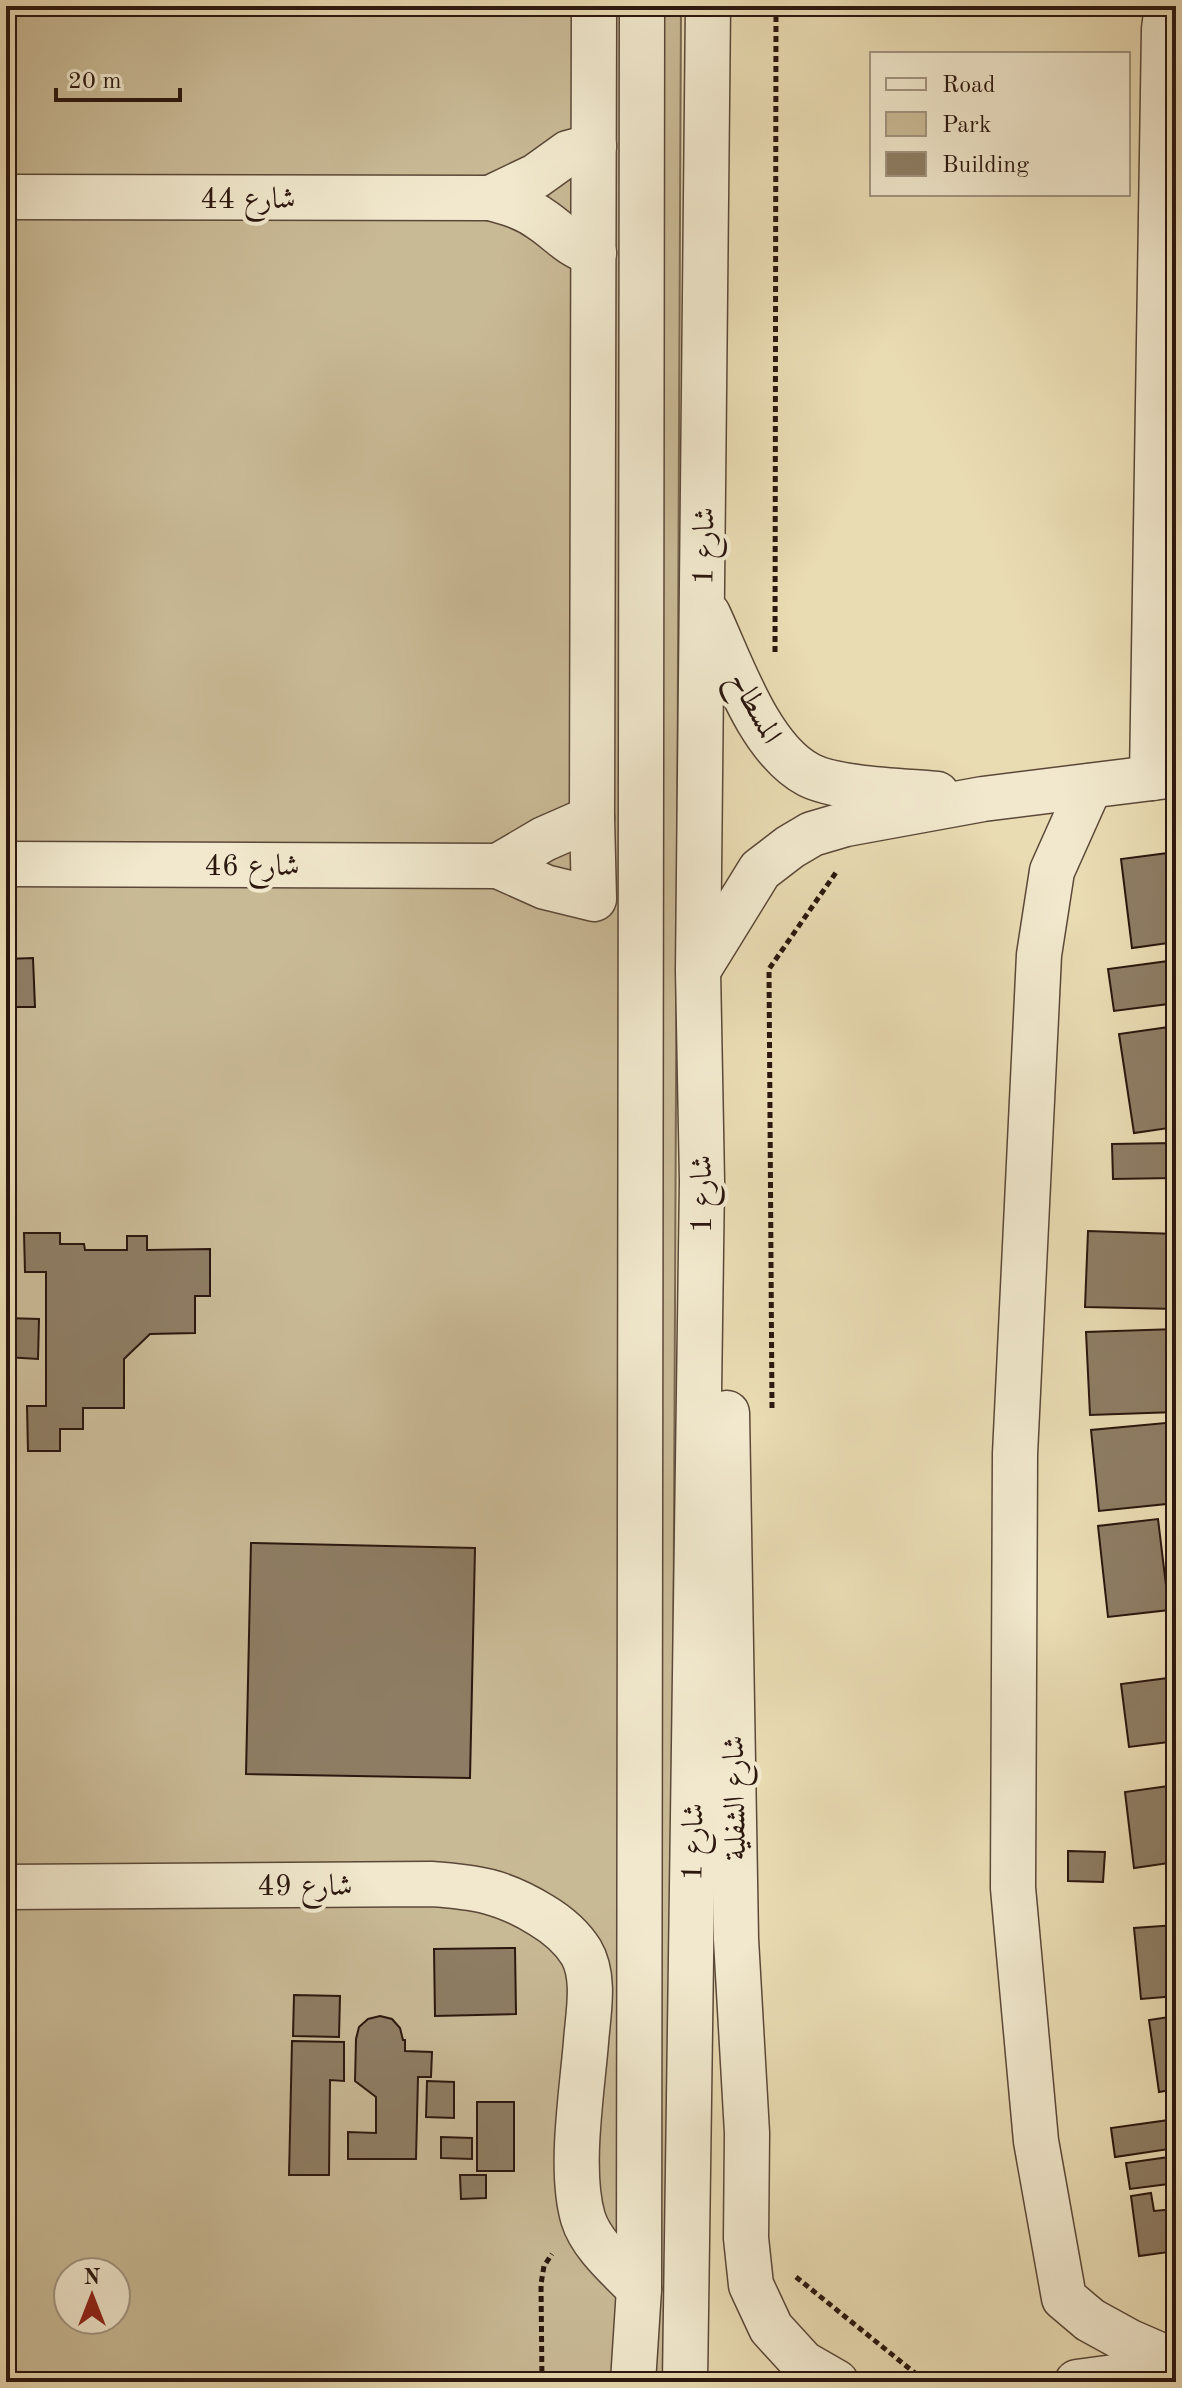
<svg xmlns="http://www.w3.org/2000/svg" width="1182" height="2388" font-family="'Old Standard TT',Amiri,serif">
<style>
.green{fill:#c9ba96;stroke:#7a6852;stroke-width:2;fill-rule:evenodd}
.building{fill:#8e7d64;stroke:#2c170f;stroke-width:2}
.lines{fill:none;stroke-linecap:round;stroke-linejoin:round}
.street-casing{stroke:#5b4838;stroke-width:47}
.path{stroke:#2c170f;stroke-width:5;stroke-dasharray:6 4;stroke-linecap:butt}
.street{stroke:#f1e8cd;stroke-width:44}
.labels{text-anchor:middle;stroke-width:8;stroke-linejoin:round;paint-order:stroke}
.street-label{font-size:30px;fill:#2c170f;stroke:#f1e8cd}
</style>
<rect width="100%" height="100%" fill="#e9dbb2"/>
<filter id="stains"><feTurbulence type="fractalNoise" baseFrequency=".0025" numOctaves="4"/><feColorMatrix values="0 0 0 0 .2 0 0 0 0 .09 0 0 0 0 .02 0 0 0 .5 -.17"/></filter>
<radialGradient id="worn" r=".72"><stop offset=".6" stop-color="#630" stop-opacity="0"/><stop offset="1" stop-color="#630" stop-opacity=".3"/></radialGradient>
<path class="green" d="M6 6H681L670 2382H6ZM68 2272H116V2320H68Z"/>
<g class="building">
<polygon points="1176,852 1176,942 1132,948 1121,859"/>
<polygon points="33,958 35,1007 8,1007 6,959"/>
<polygon points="1176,960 1176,1003 1114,1011 1108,969"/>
<polygon points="1176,1026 1176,1127 1134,1133 1119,1034"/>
<polygon points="1174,1143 1174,1178 1113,1179 1112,1144"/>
<polygon points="1088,1231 1176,1234 1176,1309 1085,1307"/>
<polygon points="24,1233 60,1233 60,1244 84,1244 85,1250 127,1250 127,1236 147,1236 147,1250 210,1249 210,1296 195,1296 195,1333 150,1334 124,1359 124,1408 83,1408 83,1429 60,1429 60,1451 28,1451 27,1406 46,1406 46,1272 25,1272"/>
<polygon points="6,1318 39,1319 38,1359 6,1357"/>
<polygon points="1176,1329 1176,1412 1090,1415 1086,1332"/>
<polygon points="1176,1422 1176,1503 1099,1511 1091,1430"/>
<polygon points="1173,1514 1176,1514 1176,1572 1174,1572"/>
<polygon points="1158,1519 1169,1610 1108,1617 1098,1526"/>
<polygon points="251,1543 475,1548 470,1778 246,1774"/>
<polygon points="1176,1677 1176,1741 1129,1747 1121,1684"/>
<polygon points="1176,1785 1176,1862 1134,1868 1125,1792"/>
<polygon points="1068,1851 1105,1852 1103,1882 1068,1881"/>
<polygon points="1176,1925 1176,1996 1141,1999 1134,1928"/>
<polygon points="515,1948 516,2014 435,2016 434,1949"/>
<polygon points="294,1995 340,1996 339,2037 293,2036"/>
<polygon points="380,2016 392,2019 400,2028 403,2040 405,2040 405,2051 432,2052 431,2077 418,2077 416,2159 348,2159 348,2132 376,2133 376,2097 355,2081 356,2039 359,2027 368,2019"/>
<polygon points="1176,2016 1176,2089 1159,2092 1149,2020"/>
<polygon points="292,2041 344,2042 344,2081 330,2080 329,2175 289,2175"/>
<polygon points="427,2081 454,2082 454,2118 426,2117"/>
<rect x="477" y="2102" width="37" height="69"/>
<polygon points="1176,2119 1176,2148 1115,2157 1111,2128"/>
<polygon points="441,2137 472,2138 472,2159 441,2158"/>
<polygon points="1176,2156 1176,2183 1130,2189 1126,2163"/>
<polygon points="460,2175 486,2175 486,2198 461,2199"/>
<polygon points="1151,2193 1154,2211 1174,2209 1176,2251 1139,2256 1131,2196"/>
</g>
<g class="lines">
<defs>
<g id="street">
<path d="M6 197 490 198C509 203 526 208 542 220 560 232 571 247 594 253"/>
<polyline points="490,198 536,176 568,153 594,146"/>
<path d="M708 614C731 663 759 749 809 775 836 789 904 791 937 794"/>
<polyline points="1152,778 1164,29 1167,6"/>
<polyline points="1090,786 1052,871 1039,955 1015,1454 1013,1888 1036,2141 1064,2298 1090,2320 1130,2342 1176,2362"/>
<polyline points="6,864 498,866 545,887 594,899 592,818 594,6"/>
<polyline points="498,866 544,839 592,818"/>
<polyline points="699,969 760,870 790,847 812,834 846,824 983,799 1176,775"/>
<polyline points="727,1413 736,1939 747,2133 746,2238 751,2285 771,2328 803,2363 836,2382"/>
<path d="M6 1887 431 1884C476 1887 502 1891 541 1915 556 1924 571 1936 581 1952 596 1977 588 2014 586 2042 582 2092 569 2170 583 2218 591 2245 620 2269 639 2289"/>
<polyline points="633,2382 639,2289 642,6"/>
<polyline points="685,2382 702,1181 698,970 708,6"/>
<polyline points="1077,2382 1144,2373 1176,2363"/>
</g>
</defs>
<use href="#street" class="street-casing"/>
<g class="path">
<polyline points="775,652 776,6"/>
<polyline points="772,1408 769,969 837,871"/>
<polyline points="796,2277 926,2382"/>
<polyline points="542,2382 541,2284 544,2266 552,2254"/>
</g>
<use href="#street" class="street"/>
</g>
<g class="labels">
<g class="street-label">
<text x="248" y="208">شارع 44</text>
<text transform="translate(703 546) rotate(-89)" y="10">شارع 1</text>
<text transform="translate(756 707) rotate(61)" y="10">المسطاح</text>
<text x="252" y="875">شارع 46</text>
<text transform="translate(701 1194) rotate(-90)" y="10">شارع 1</text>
<text transform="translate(734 1798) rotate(-91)" y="10">شارع الشفلية</text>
<text transform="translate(692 1842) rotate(-89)" y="10">شارع 1</text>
<text x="305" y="1895">شارع 49</text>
</g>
</g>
<rect width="1182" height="2388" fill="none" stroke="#e9dbb2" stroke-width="32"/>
<rect x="8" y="8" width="1166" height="2372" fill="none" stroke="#2c170f" stroke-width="4"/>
<rect x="16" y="16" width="1150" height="2356" fill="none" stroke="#2c170f" stroke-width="2"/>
<rect x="870" y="52" width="260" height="144" fill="#f1e8cd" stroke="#a29481" stroke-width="2"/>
<rect x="886" y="78" width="40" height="12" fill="#f1e8cd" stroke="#a29481" stroke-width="2"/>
<text x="942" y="92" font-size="24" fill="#2c170f">Road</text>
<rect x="886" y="112" width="40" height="24" fill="#c9ba96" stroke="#a29481" stroke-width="2"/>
<text x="942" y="132" font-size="24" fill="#2c170f">Park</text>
<rect x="886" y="152" width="40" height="24" fill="#8e7d64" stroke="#a29481" stroke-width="2"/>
<text x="942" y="172" font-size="24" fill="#2c170f">Building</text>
<g transform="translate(92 2296)"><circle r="38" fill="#f1e8cd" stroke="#a29481" stroke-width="2"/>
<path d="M0-6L14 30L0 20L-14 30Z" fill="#8f2418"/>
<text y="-12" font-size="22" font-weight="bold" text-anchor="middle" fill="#2c170f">N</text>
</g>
<path d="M56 88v12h124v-12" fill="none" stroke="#2c170f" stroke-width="4"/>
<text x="68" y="88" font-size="24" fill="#2c170f" stroke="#f1e8cd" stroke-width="6" paint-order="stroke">20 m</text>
<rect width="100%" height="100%" filter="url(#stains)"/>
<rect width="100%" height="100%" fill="url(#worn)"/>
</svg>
